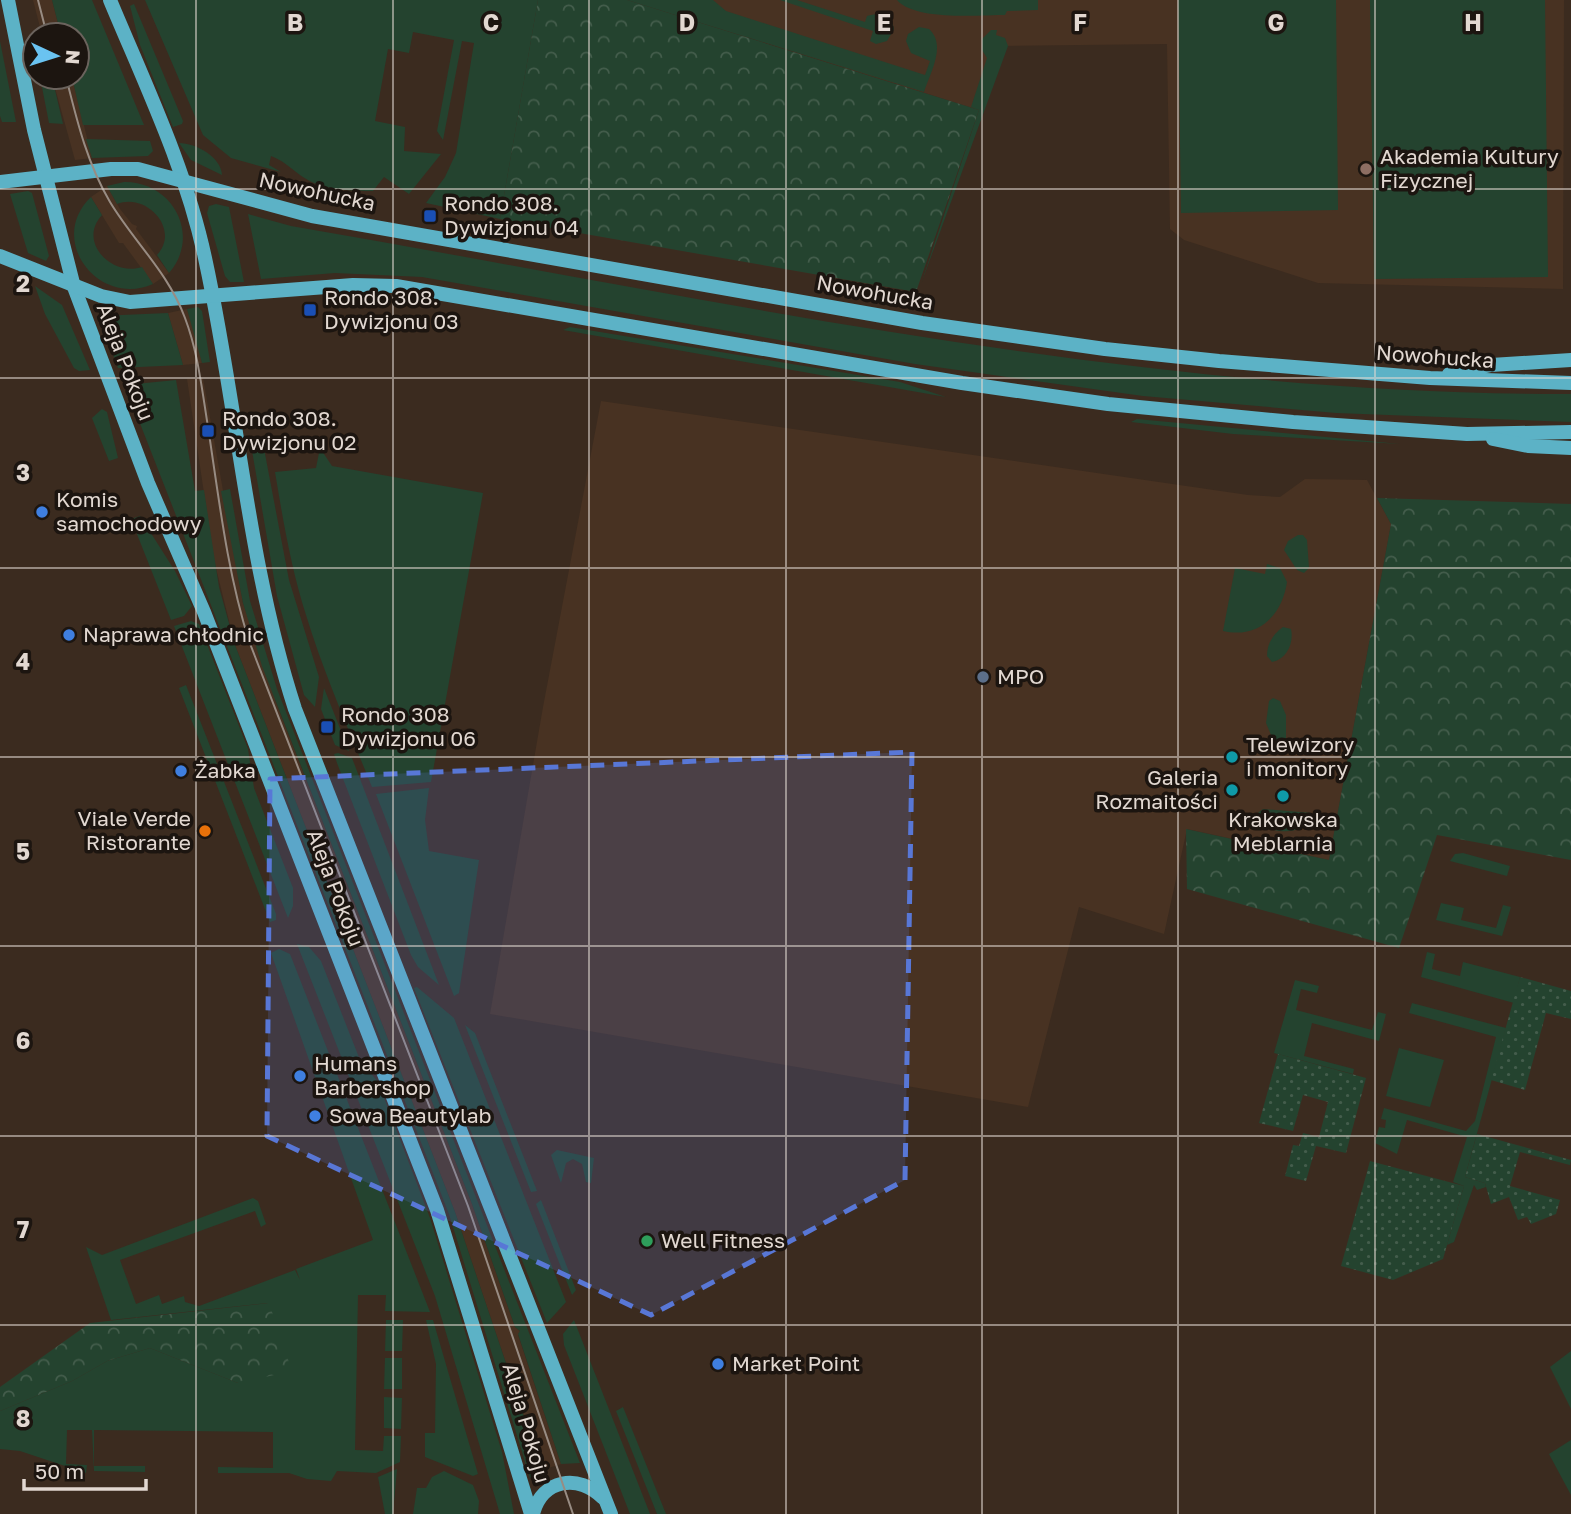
<svg xmlns="http://www.w3.org/2000/svg" width="1571" height="1514" font-family="'Golos Text',sans-serif">
<style>
.built{fill:#483222}
.green{fill:#24432f}
.forest{fill:url(#forest-crowns)}
.garden{fill:url(#garden-dots)}
.lines{fill:none;stroke-linecap:round;stroke-linejoin:round}
.secondary{stroke:#5cb2c6;stroke-width:14}
.tram{stroke:#988c83;stroke-width:2}
.marked{fill:#5877d6;fill-opacity:0.2;stroke:#5877d6;stroke-width:5;stroke-dasharray:14 9;stroke-linejoin:round}
.grid{fill:none;stroke:#e2d8d1;stroke-width:2;stroke-opacity:0.55}
.education-dot{fill:#8d6e63;stroke:#1c1510;stroke-width:2.5}
.transit-dot{fill:#1a4fb4;stroke:#1c1510;stroke-width:2.5}
.shop-dot{fill:#3f7fe0;stroke:#1c1510;stroke-width:2.5}
.service-dot{fill:#5c6f8a;stroke:#1c1510;stroke-width:2.5}
.culture-dot{fill:#0f9aa8;stroke:#1c1510;stroke-width:2.5}
.food-dot{fill:#e8710a;stroke:#1c1510;stroke-width:2.5}
.leisure-dot{fill:#2e9e5b;stroke:#1c1510;stroke-width:2.5}
.labels{text-anchor:middle;stroke-width:7;stroke-linejoin:round;paint-order:stroke}
.poi-label{font-size:21px;fill:#e2d8d1;stroke:#1c1510;text-anchor:start}
.street-label{font-size:21px;fill:#e2d8d1;stroke:#1c1510}
.grid-label{font-size:23px;text-anchor:middle;font-weight:bold;fill:#e2d8d1;stroke:#1c1510;stroke-width:7;stroke-linejoin:round;paint-order:stroke}
</style>
<defs>
<pattern id="forest-crowns" width="20" height="18" patternUnits="userSpaceOnUse" patternTransform="scale(1.75)"><rect width="20" height="18" fill="#24432f"/><path d="M2 6a3 3 0 1 1 6 0M12 15a3 3 0 1 1 6 0" fill="none" stroke="#445d4c"/></pattern>
<pattern id="garden-dots" width="8" height="8" patternUnits="userSpaceOnUse" patternTransform="scale(1.75)"><rect width="8" height="8" fill="#24432f"/><path d="M2 2h.1M6 6h.1" fill="none" stroke="#445d4c" stroke-width="1.8" stroke-linecap="round"/></pattern>
</defs>
<rect width="100%" height="100%" fill="#3b2b1f"/>
<g class="built">
<polygon points="33,0 52,0 61,35 42,35"/>
<polygon points="693,0 1564,0 1563,289 1318,283 1184,240 1170,229 1167,44 1000,46 979,110 693,20"/>
<polygon points="52,77 72,77 92,158 75,160"/>
<polygon points="107,186 120,209 132,224 137,226 136,229 169,273 153,284 123,243 119,243 91,197"/>
<polygon points="187,309 198,341 202,363 183,365 168,313"/>
<polygon points="203,378 243,603 277,697 275,700 472,1204 515,1327 520,1331 518,1335 561,1464 542,1470 455,1212 235,645 214,560 187,379"/>
<polygon points="601,401 1248,495 1280,497 1305,479 1367,480 1391,524 1329,860 1187,829 1164,934 1079,907 1028,1107 490,1014 543,707"/>
</g>
<g class="green">
<polygon points="52,0 92,0 144,125 83,125 72,77 77,77 77,35 61,35"/>
<path d="M145 0H538L500 219 426 203 445 177 456 153 474 43 462 41 443 140 437 131 454 40 413 32 409 53 388 49 375 121 405 127 404 151 441 154 409 194 384 177 373 191C355 191 324 190 308 180 295 173 287 162 271 156L269 165 281 172 231 158 203 135Z"/>
<path d="M627 0H713L726 11 925 75 930 61 911 53 906 41 908 34 919 27 929 29C947 45 930 73 924 92Z"/>
<path d="M780 0H797L865 22 867 16C880 12 891 14 894 29L887 41 876 44 870 41 873 31Z"/>
<path d="M897 0H1038V10L1007 11 1005 15C979 15 915 21 897 0Z"/>
<polygon points="1178,0 1336,0 1338,210 1181,213"/>
<polygon points="1370,0 1545,0 1548,277 1374,279"/>
<polygon points="134,4 183,121 182,124 173,127 140,45 130,6"/>
<polygon points="991,30 997,30 996,35 1005,38 1008,46 921,284 979,110 971,107 987,58 982,50 982,39"/>
<polygon points="0,41 16,122 2,122 0,116"/>
<polygon points="40,77 52,77 63,124 49,123"/>
<polygon points="86,139 150,141 153,151 148,156 92,158"/>
<path d="M179 143C196 143 221 157 222 175L191 160Z"/>
<path d="M124 182C172 181 202 235 169 273L157 255C181 229 146 192 117 204L107 186Z"/>
<polygon points="28,191 32,193 49,256 46,261 28,253 10,194"/>
<path d="M91 197 102 215C77 242 112 277 142 267L153 284C99 308 46 240 91 197Z"/>
<polygon points="216,204 229,207 244,282 230,282 225,276 207,213 209,206"/>
<path d="M248 214 291 226C715 299 1139 395 1571 394V422L1336 413 1143 396 915 364 422 277 335 273 261 279Z"/>
<polygon points="35,286 62,305 90,370 79,371 74,368 45,314"/>
<polygon points="198,307 202,311 210,362 202,363 187,309"/>
<polygon points="168,313 183,365 118,368 99,316"/>
<polygon points="570,327 900,382 946,397 563,330"/>
<polygon points="176,380 195,491 204,490 219,587 235,645 455,1212 542,1470 530,1478 449,1214 125,385"/>
<polygon points="102,409 107,412 118,458 109,461 92,418"/>
<polygon points="1137,419 1400,444 1233,434 1131,422"/>
<polygon points="262,438 289,580 319,677 315,707 304,695 277,596 250,439"/>
<path d="M320 448 332 466 483 493 431 782 372 787C349 730 324 674 306 615 291 568 283 520 275 472L316 468Z"/>
<polygon points="230,489 250,601 277,689 580,1463 561,1464 518,1334 520,1331 515,1327 472,1204 262,666 243,603 221,491"/>
<polygon points="140,516 175,571 192,606 184,616 171,620 131,519"/>
<polygon points="1298,535 1303,535 1307,540 1309,568 1304,573 1297,570 1284,550 1288,541"/>
<path d="M1267 564 1280 568 1287 582C1282 616 1258 639 1223 631L1235 568 1265 574Z"/>
<polygon points="191,621 199,624 248,749 254,788 293,888 293,906 288,918 174,626"/>
<path d="M1283 627 1291 629C1294 643 1287 659 1272 662L1267 656C1267 644 1273 634 1283 627Z"/>
<polygon points="186,685 276,914 276,920 270,922 179,688"/>
<polygon points="324,688 349,751 335,745 321,709"/>
<polygon points="1273,698 1280,701 1286,715 1286,741 1281,745 1274,742 1266,723 1269,701"/>
<polygon points="338,753 352,758 439,985 418,967 411,955 337,763 334,754"/>
<polygon points="429,788 425,820 429,851 479,860 459,993 454,996 376,794"/>
<path d="M1263 809 1312 813C1298 843 1270 829 1247 821Z"/>
<polygon points="1463,853 1510,866 1507,876 1450,861 1455,854"/>
<polygon points="1441,903 1464,908 1461,920 1496,928 1503,905 1511,907 1502,936 1436,920"/>
<polygon points="297,944 309,947 321,961 360,1060 378,1082 430,1218 502,1452 514,1514 500,1514 435,1296"/>
<polygon points="279,949 290,954 430,1312 385,1311 386,1295 358,1295 355,1450 383,1451 384,1436 401,1436 400,1462 376,1473 337,1471 331,1481 307,1479 289,1473 218,1473 218,1467 273,1468 273,1432 94,1430 94,1466 145,1466 145,1472 94,1471 92,1430 67,1430 66,1464 87,1465 86,1473 20,1451 0,1449 0,1411 72,1381 107,1361 150,1348 238,1383 268,1303 111,1320 86,1247 102,1255 253,1198 258,1201 266,1224 261,1227 255,1211 120,1260 136,1304 159,1295 162,1304 184,1296 185,1302 199,1306 295,1270 300,1280 296,1269 373,1240 271,953"/>
<polygon points="1427,952 1435,954 1432,969 1460,976 1463,962 1520,977 1514,1003 1421,977"/>
<polygon points="1295,980 1319,986 1317,993 1301,989 1296,1010 1372,1030 1378,1012 1386,1014 1379,1041 1312,1023 1304,1056 1354,1069 1353,1074 1274,1053"/>
<polygon points="417,987 454,1018 566,1302 547,1323 414,988"/>
<polygon points="1412,1003 1506,1028 1465,1177 1485,1183 1486,1187 1477,1190 1474,1185 1454,1242 1447,1245 1464,1186 1453,1182 1467,1137 1407,1120 1397,1154 1375,1143 1379,1127 1385,1128 1386,1120 1381,1119 1384,1108 1466,1131 1475,1121 1496,1037 1409,1013"/>
<polygon points="465,1025 475,1033 537,1191 531,1192"/>
<polygon points="1399,1048 1444,1060 1430,1107 1386,1096"/>
<polygon points="557,1150 594,1158 591,1183 586,1182 582,1164 573,1159 566,1163 561,1183 551,1155"/>
<polygon points="541,1200 576,1290 572,1295 536,1204"/>
<polygon points="386,1320 403,1320 402,1351 385,1351"/>
<polygon points="426,1320 433,1320 478,1474 473,1476 425,1457 425,1433 435,1433 436,1364"/>
<polygon points="574,1320 650,1514 630,1514 564,1345 563,1334"/>
<polygon points="1571,1351 1571,1409 1550,1367"/>
<polygon points="385,1358 402,1358 402,1389 384,1389"/>
<polygon points="384,1397 402,1398 401,1429 384,1428"/>
<polygon points="623,1407 666,1514 657,1514 616,1411"/>
<polygon points="1571,1440 1571,1495 1549,1454"/>
<polygon points="397,1469 393,1514 385,1514 378,1477"/>
<polygon points="444,1471 473,1485 479,1501 478,1514 413,1514 417,1488 426,1488 432,1477"/>
</g>
<g class="forest">
<polygon points="538,0 627,0 979,110 916,292 500,219"/>
<polygon points="1377,498 1571,504 1571,860 1437,835 1399,948 1187,889 1186,829 1329,860 1391,524"/>
<polygon points="269,1303 292,1371 238,1383 150,1348 107,1361 72,1381 0,1411 0,1387 90,1323"/>
</g>
<g class="garden">
<polygon points="1520,977 1571,991 1571,1019 1546,1013 1525,1090 1491,1080"/>
<polygon points="1278,1054 1366,1078 1346,1153 1316,1146 1306,1181 1285,1176 1293,1145 1299,1146 1303,1133 1319,1137 1328,1102 1303,1095 1293,1131 1259,1123"/>
<polygon points="1477,1134 1571,1160 1570,1165 1520,1152 1510,1186 1560,1200 1556,1214 1531,1224 1527,1217 1518,1220 1509,1197 1491,1204 1485,1183 1465,1177"/>
<polygon points="1370,1161 1464,1186 1443,1259 1393,1280 1341,1266"/>
</g>
<g class="lines">
<g class="secondary">
<polyline points="8,0 34,130 74,287 148,483 204,612 437,1210 531,1514"/>
<path d="M110 0C145 84 186 169 205 258 238 409 247 562 295 709L611 1514"/>
<polyline points="0,182 111,169 138,169 312,216 922,323 1105,349 1219,361 1430,378 1571,383"/>
<polyline points="0,256 101,296 130,302 353,285 396,286 962,383 1108,404 1293,422 1467,434 1571,432"/>
<polyline points="1449,374 1491,365 1571,360"/>
<polyline points="1493,439 1528,446 1571,448"/>
<path d="M533 1514C542 1479 579 1473 603 1498"/>
</g>
<g class="tram">
<polyline points="38,0 47,35"/>
<path d="M66 77C77 121 87 163 110 202 134 242 168 272 185 318 198 352 202 390 208 427 219 499 227 571 249 641L468 1206 573 1514"/>
</g>
</g>
<path class="marked" d="M912 752 905 1180 651 1315 267 1136 270 779Z"/>
<path class="grid" d="M196 0V1514M393 0V1514M589 0V1514M786 0V1514M982 0V1514M1178 0V1514M1375 0V1514M0 189H1571M0 378H1571M0 568H1571M0 757H1571M0 946H1571M0 1136H1571M0 1325H1571"/>
<circle class="education-dot" cx="1366" cy="169" r="7"/>
<g class="transit-dot">
<rect x="423" y="209" width="14" height="14" rx="3.5"/>
<rect x="303" y="303" width="14" height="14" rx="3.5"/>
<rect x="201" y="424" width="14" height="14" rx="3.5"/>
<rect x="320" y="720" width="14" height="14" rx="3.5"/>
</g>
<g class="shop-dot">
<circle cx="42" cy="512" r="7"/>
<circle cx="69" cy="635" r="7"/>
<circle cx="181" cy="771" r="7"/>
<circle cx="300" cy="1076" r="7"/>
<circle cx="315" cy="1116" r="7"/>
<circle cx="718" cy="1364" r="7"/>
</g>
<circle class="service-dot" cx="983" cy="677" r="7"/>
<g class="culture-dot">
<circle cx="1232" cy="757" r="7"/>
<circle cx="1232" cy="790" r="7"/>
<circle cx="1283" cy="796" r="7"/>
</g>
<circle class="food-dot" cx="205" cy="831" r="7"/>
<circle class="leisure-dot" cx="647" cy="1241" r="7"/>
<g class="labels">
<g class="poi-label">
<text x="1380" y="164">Akademia Kultury<tspan x="1380" dy="24">Fizycznej</tspan></text>
<text x="444" y="211">Rondo 308.<tspan x="444" dy="24">Dywizjonu 04</tspan></text>
<text x="324" y="305">Rondo 308.<tspan x="324" dy="24">Dywizjonu 03</tspan></text>
<text x="222" y="426">Rondo 308.<tspan x="222" dy="24">Dywizjonu 02</tspan></text>
<text x="56" y="507">Komis<tspan x="56" dy="24">samochodowy</tspan></text>
<text x="83" y="642">Naprawa chłodnic</text>
<text x="997" y="684">MPO</text>
<text x="341" y="722">Rondo 308<tspan x="341" dy="24">Dywizjonu 06</tspan></text>
<text x="1246" y="752">Telewizory<tspan x="1246" dy="24">i monitory</tspan></text>
<text x="195" y="778">Żabka</text>
<text x="1218" y="785" text-anchor="end">Galeria<tspan x="1218" dy="24">Rozmaitości</tspan></text>
<text x="191" y="826" text-anchor="end">Viale Verde<tspan x="191" dy="24">Ristorante</tspan></text>
<text x="1283" y="827" text-anchor="middle">Krakowska<tspan x="1283" dy="24">Meblarnia</tspan></text>
<text x="314" y="1071">Humans<tspan x="314" dy="24">Barbershop</tspan></text>
<text x="329" y="1123">Sowa Beautylab</text>
<text x="661" y="1248">Well Fitness</text>
<text x="732" y="1371">Market Point</text>
</g>
<g class="street-label">
<text transform="translate(317 192) rotate(12)" y="7">Nowohucka</text>
<text transform="translate(875 293) rotate(10)" y="7">Nowohucka</text>
<text transform="translate(1435 357) rotate(4)" y="7">Nowohucka</text>
<text transform="translate(125 362) rotate(69)" y="7">Aleja Pokoju</text>
<text transform="translate(335 888) rotate(69)" y="7">Aleja Pokoju</text>
<text transform="translate(526 1423) rotate(74)" y="7">Aleja Pokoju</text>
</g>
</g>
<g class="grid-label">
<text x="295" y="31">B</text>
<text x="491" y="31">C</text>
<text x="687" y="31">D</text>
<text x="884" y="31">E</text>
<text x="1080" y="31">F</text>
<text x="1276" y="31">G</text>
<text x="1473" y="31">H</text>
<text x="23" y="292">2</text>
<text x="23" y="481">3</text>
<text x="23" y="670">4</text>
<text x="23" y="860">5</text>
<text x="23" y="1049">6</text>
<text x="23" y="1238">7</text>
<text x="23" y="1427">8</text>
</g>
<g transform="translate(56 56) rotate(94)"><circle r="33" fill="#1c1510" stroke="#6b635d" stroke-width="2"/>
<path d="M0-5L12 26L0 18L-12 26Z" fill="#6ac3f1"/>
<text y="-10" font-size="19" font-weight="bold" text-anchor="middle" fill="#e2d8d1">N</text>
</g>
<path d="M24 1479v10h122v-10" fill="none" stroke="#e2d8d1" stroke-width="3.5"/>
<text x="35" y="1479" font-size="21" fill="#e2d8d1" stroke="#1c1510" stroke-width="5" paint-order="stroke">50 m</text>
</svg>
